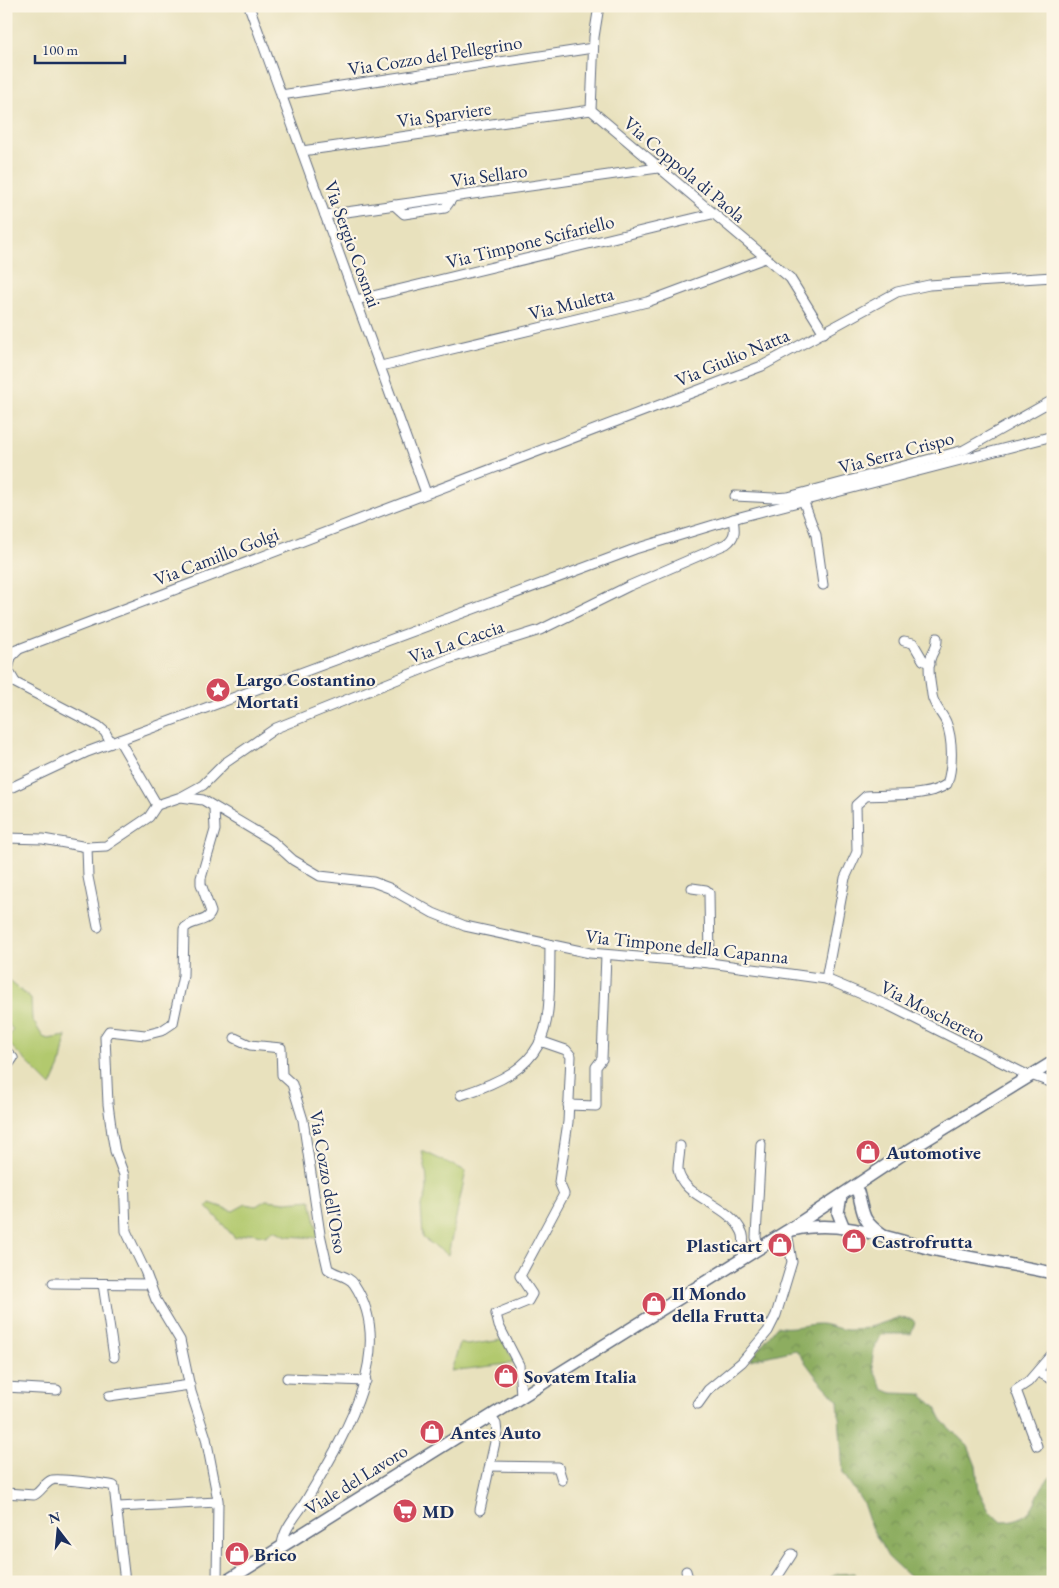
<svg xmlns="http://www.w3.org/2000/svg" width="1059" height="1588" font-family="'EB Garamond',serif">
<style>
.green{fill:#b2c96e;stroke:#667c66}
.forest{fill:url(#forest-crowns);stroke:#546e60}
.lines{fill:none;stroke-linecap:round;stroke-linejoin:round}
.minor-casing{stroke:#636d7f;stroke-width:11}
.major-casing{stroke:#636d7f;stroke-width:14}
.minor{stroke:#fff;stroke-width:9}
.major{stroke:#fff;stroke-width:11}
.labels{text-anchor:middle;stroke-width:4.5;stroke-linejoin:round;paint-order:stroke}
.street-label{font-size:19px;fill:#1b2f5e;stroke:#fcf5e5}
.poi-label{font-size:19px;font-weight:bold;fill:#1b2f5e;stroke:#fcf5e5;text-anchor:start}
</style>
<defs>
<pattern id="forest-crowns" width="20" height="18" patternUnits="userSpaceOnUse" patternTransform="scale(1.25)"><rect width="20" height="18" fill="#8dad61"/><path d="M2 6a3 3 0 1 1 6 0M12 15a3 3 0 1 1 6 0" fill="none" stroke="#728d53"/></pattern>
</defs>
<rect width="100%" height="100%" fill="#fcf5e5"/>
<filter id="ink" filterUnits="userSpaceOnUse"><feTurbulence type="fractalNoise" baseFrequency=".02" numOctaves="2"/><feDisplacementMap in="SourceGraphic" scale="10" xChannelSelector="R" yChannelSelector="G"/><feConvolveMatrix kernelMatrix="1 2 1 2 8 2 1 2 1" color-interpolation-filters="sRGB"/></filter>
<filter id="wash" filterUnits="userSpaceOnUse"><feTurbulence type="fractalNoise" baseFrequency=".0096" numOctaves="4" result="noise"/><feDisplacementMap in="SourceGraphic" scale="20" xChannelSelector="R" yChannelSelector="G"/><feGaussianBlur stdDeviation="1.12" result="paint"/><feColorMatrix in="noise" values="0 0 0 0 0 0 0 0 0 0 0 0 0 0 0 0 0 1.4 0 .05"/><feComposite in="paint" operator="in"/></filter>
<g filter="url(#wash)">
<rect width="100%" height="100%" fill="#e8e1bd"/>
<g class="green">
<polygon points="6,978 31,999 32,1019 43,1037 48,1039 66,1036 60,1066 51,1086 6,1041 13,1030 6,1021"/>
<path d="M422 1151 466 1171 448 1255 423 1238 421 1205C432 1191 425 1167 422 1151Z"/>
<polygon points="266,1200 286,1202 311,1200 319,1238 287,1236 274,1230 266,1236 251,1233 235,1238 207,1207 210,1203 233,1211 246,1204 256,1206"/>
<polygon points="502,1340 515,1363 451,1371 460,1343 467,1345"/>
</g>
<g class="forest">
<path d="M897 1318 912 1319 915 1323 911 1334H882L875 1345 872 1361 874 1371 883 1389 892 1393 921 1394 936 1408 943 1422 968 1446 976 1466 979 1491 989 1511 1001 1521C1042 1521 1030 1492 1053 1475V1582H915L888 1557 871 1527 863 1503 843 1473 838 1401 818 1379 796 1350 750 1360 777 1326C790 1330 805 1324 819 1324 829 1324 839 1330 849 1330 866 1330 882 1323 897 1318Z"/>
<polygon points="854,1573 860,1582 822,1582 837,1574"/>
</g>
</g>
<g filter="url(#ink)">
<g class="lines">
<defs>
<g id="minor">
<polyline points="249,6 426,493"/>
<polyline points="599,6 594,37 591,110 790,278 824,333"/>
<polyline points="281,95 593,48"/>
<polyline points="302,151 591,110"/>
<polyline points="394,205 404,214 445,208 453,197"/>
<polyline points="325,215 658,168"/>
<polyline points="356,300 712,214"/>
<polyline points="381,366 647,302 765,258"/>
<polyline points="735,496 773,498 788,497 964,450 1053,400"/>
<polyline points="803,500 816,535 823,585"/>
<polyline points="904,641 913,643 923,660 930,664"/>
<polyline points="6,654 762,366 897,292 929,285 1053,277"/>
<polyline points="6,678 98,726 105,732 111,743"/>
<polyline points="15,682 8,670 11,657 18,650"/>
<polyline points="119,740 157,805 181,797 203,800 272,841 293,860 320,876 373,882 389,888 433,913 465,926 590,953 710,963 826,979 890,1006 1029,1076"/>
<polyline points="6,790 87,752 635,549 740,517 1053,436"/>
<path d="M183 796 203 785 225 763 276 728 448 659 540 630 629 586 726 544C736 537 735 530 733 519"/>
<path d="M214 808 215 830 201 878V884L211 912C207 924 191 919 184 929L183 976 173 1023 161 1031 145 1035 109 1031 105 1037 108 1104 112 1134 115 1151 124 1175 126 1231 145 1271 156 1300 180 1340 191 1392 206 1438 218 1500 217 1582"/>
<polyline points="6,838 43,839 87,847 106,846 149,817 157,805"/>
<polyline points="87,847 88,877 98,927"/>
<polyline points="692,888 706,890 709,893 710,963"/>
<path d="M826 979 845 878 857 852 856 805 866 796C889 794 928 798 947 784 953 767 953 739 946 722 942 713 933 705 932 695 931 685 927 669 930 660 932 651 938 648 937 638"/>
<path d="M235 1038 250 1045 281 1048 282 1075 292 1084 303 1120 320 1234 328 1269C336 1275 349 1276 354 1284 399 1351 341 1441 307 1499 298 1514 284 1527 282 1545"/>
<polyline points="6,1051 13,1058 6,1068"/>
<polyline points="1031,1075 1053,1083"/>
<path d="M461 1095C555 1065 549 1031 550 945"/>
<polyline points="568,1105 596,1106 596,1067 602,1059 606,955"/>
<path d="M680 1146C680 1154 678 1162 678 1169 681 1198 729 1203 742 1232 746 1240 741 1249 744 1258"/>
<polyline points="758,1249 756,1237 761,1144"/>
<polyline points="53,1283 150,1284"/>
<polyline points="103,1284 114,1357"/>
<polyline points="1038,1372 1053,1380"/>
<polyline points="287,1378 366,1381"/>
<polyline points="6,1387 57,1390"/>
<polyline points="109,1396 190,1385"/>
<polyline points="521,1396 519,1365 499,1326 496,1314 528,1301 532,1294 520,1276 564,1194 559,1182 568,1122 571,1056 566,1050 540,1041"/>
<polyline points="698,1404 708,1390 742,1362 768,1331 776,1315 792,1262 787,1231"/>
<polyline points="1037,1446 1016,1390 1028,1382 1053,1353"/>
<polyline points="490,1466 558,1467 562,1480"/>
<path d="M6 1493 34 1495C41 1492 44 1483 52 1480 55 1478 109 1484 114 1486L125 1582"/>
<polyline points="118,1507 218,1502"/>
<polyline points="480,1510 497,1433 496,1424 490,1416"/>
<polyline points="686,1571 689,1582"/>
<polyline points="114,1582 125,1581"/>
<polyline points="774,1582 792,1554"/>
</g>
<g id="major">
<path d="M853 1188 858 1192C864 1214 861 1220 882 1235"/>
<polyline points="841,1196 838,1213 844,1228"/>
<path d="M793 1230C842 1218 892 1240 940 1251 977 1259 1015 1265 1053 1273"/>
<polyline points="225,1582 787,1231 903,1154 1053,1062"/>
</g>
</defs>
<use href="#minor" class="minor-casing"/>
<use href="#major" class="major-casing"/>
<use href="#minor" class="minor"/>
<use href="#major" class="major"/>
</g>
</g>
<defs>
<symbol id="sight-disc" viewBox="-11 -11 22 22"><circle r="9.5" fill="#d1495b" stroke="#fcf5e5"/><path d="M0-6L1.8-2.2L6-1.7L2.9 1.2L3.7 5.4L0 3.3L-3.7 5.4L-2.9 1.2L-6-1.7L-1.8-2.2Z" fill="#fff"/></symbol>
<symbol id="shop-disc" viewBox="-11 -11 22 22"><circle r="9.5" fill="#d1495b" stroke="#fcf5e5"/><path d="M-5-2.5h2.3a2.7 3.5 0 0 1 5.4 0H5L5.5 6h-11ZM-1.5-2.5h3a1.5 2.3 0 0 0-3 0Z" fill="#fff"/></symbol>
<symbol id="supermarket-disc" viewBox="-11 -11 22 22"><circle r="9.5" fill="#d1495b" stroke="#fcf5e5"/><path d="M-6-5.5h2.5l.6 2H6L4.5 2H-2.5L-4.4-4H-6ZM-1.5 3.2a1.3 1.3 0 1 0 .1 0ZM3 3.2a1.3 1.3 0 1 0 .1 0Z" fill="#fff"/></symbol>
</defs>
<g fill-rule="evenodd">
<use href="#sight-disc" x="204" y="676" width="28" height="28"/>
<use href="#shop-disc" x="854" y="1138" width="28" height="28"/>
<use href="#shop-disc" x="840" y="1227" width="28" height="28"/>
<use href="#shop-disc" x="766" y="1231" width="28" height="28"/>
<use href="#shop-disc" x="640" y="1290" width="28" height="28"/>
<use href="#shop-disc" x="492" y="1362" width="28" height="28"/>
<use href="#shop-disc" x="418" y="1418" width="28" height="28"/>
<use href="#supermarket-disc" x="391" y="1497" width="28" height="28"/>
<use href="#shop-disc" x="223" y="1540" width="28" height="28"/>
</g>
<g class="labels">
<g class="street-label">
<text transform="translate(435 55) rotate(-9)" y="7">Via Cozzo del Pellegrino</text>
<text transform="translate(444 114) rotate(-8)" y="7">Via Sparviere</text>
<text transform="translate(685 169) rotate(40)" y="7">Via Coppola di Paola</text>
<text transform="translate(489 175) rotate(-8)" y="7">Via Sellaro</text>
<text transform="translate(530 241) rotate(-14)" y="7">Via Timpone Scifariello</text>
<text transform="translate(353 244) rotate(70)" y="7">Via Sergio Cosmai</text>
<text transform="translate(571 303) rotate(-14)" y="7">Via Muletta</text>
<text transform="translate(732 357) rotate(-23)" y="7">Via Giulio Natta</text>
<text transform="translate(896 452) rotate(-15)" y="7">Via Serra Crispo</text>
<text transform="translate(216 556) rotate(-21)" y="7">Via Camillo Golgi</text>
<text transform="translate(456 641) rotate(-19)" y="7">Via La Caccia</text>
<text transform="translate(687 946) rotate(6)" y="7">Via Timpone della Capanna</text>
<text transform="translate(933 1011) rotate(27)" y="7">Via Moschereto</text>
<text transform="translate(329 1182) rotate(80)" y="7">Via Cozzo dell'Orso</text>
<text transform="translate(356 1479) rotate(-32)" y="7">Viale del Lavoro</text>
</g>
<g class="poi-label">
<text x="236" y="686">Largo Costantino<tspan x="236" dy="22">Mortati</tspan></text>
<text x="886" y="1159">Automotive</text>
<text x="872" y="1248">Castrofrutta</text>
<text x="762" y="1252" text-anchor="end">Plasticart</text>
<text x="672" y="1300">Il Mondo<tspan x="672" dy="22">della Frutta</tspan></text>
<text x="524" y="1383">Sovatem Italia</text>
<text x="450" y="1439">Antes Auto</text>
<text x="422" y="1518">MD</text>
<text x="254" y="1561">Brico</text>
</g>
</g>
<rect width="1059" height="1588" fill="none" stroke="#fcf5e5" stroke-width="25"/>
<g transform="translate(58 1530) rotate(344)" stroke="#fcf5e5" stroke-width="4" paint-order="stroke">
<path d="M0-4L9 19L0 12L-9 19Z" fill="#1b2f5e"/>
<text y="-8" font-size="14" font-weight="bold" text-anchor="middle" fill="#1b2f5e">N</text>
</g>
<path d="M35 55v8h90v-8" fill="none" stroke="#1b2f5e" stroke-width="2.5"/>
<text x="42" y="55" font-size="15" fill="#1b2f5e" stroke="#fcf5e5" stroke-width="4" paint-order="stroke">100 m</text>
</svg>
